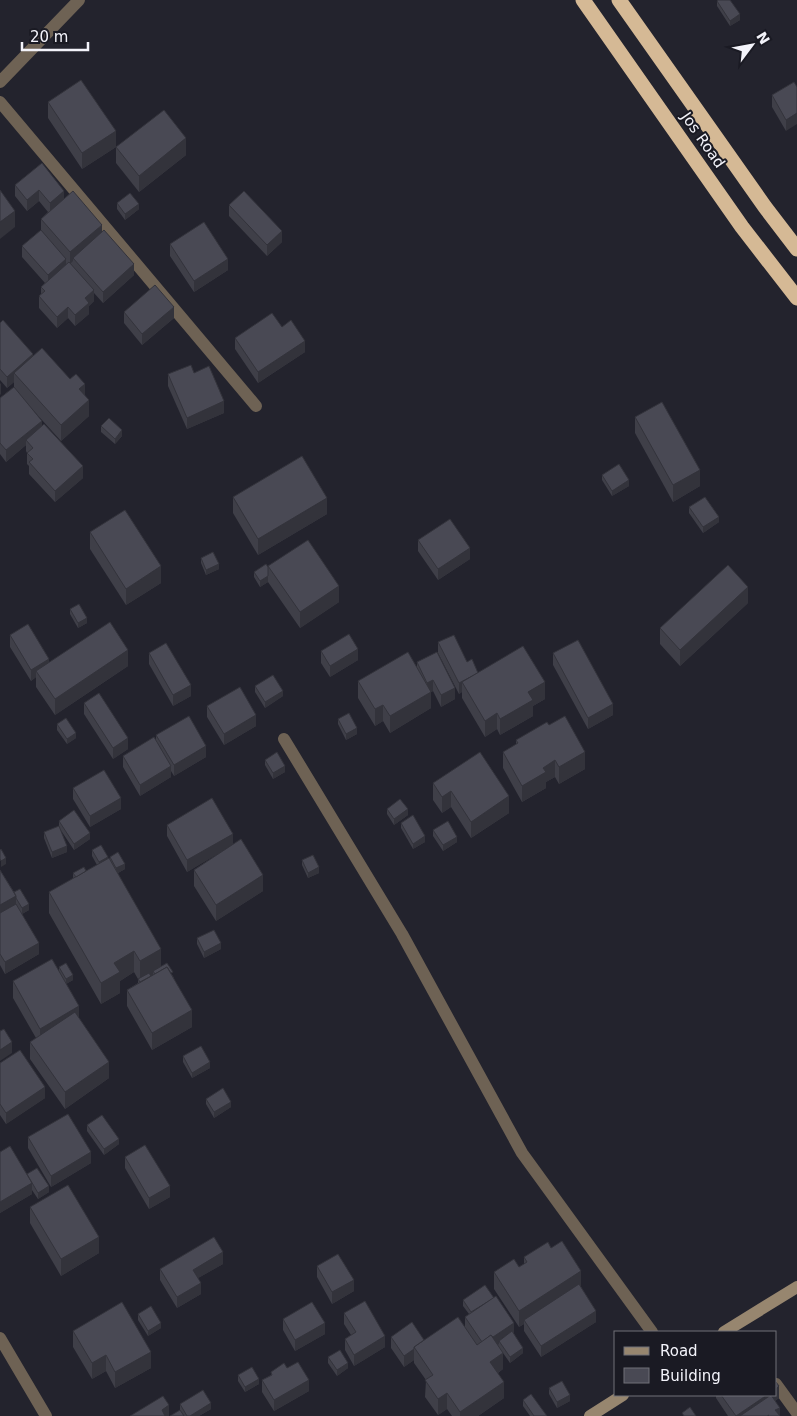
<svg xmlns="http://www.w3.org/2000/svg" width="797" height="1416" font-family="'DejaVu Sans',sans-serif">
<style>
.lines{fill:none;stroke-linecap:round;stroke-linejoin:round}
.street{stroke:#6e6254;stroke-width:12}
.secondary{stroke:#97866f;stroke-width:12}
.highway{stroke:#d5b995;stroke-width:15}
.wall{fill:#3f3f48}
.shaded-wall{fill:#33333b}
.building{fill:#494954;stroke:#33333b}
.labels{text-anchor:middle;stroke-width:4;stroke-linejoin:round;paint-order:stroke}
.street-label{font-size:15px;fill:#f3f3fa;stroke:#1a1a23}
</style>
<rect width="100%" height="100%" fill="#23232d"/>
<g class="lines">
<g class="street">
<polyline points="0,82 79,0"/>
<polyline points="0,102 256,406"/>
<polyline points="284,739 402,934 522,1153 652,1332"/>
<polyline points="0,1338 46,1416"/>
<polyline points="776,1384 797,1413"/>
</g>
<g class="secondary">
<polyline points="724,1332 797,1287"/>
<polyline points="590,1416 623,1395"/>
</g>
<g class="highway">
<polyline points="583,0 742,227 797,298"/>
<polyline points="619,0 765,207 797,249"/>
</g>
</g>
<g class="wall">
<polygon points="717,1 740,20 730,26 717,6"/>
<polygon points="794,82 786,131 772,107 772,95"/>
<polygon points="48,102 116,147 82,169 48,118"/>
<polygon points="116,147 186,155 139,192 116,163"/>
<polygon points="42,163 64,199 102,232 134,275 103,303 94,293 94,301 89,306 89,314 75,326 68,318 57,328 39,308 39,296 41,294 41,287 45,283 22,257 22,246 41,230 41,219 48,212 39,201 27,211 15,196 15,185"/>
<polygon points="117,203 139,209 125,220 117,209"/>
<polygon points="229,205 282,242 267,256 229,216"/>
<polygon points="170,244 228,270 194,292 170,256"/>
<polygon points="124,312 174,318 142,345 124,323"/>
<polygon points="0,323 33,356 85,395 89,416 61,441 32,409 42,426 83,478 55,502 29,474 29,466 27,464 27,453 26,451 26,445 6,462 0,454 0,398 14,387 14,382 7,388 0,380"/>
<polygon points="235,338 305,352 258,383 235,349"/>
<polygon points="194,373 224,413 187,429 168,386 168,374"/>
<polygon points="635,417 700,486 673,502 635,433"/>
<polygon points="101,426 122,436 115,444 101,432"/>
<polygon points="602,475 629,486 612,496 602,480"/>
<polygon points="233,497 327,514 258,555 233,513"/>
<polygon points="689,507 719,522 703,533 689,513"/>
<polygon points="90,532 161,583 126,605 90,549"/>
<polygon points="418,540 470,559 438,580 418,551"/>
<polygon points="201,558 219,569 206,575 201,563"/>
<polygon points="268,566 339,602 300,628 268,582 260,587 254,577 254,572 268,567"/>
<polygon points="748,603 680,666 660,644 660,628"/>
<polygon points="70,609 87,623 78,628 70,614"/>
<polygon points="10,635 49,662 128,666 55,715 36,687 36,677 31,681 10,647"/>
<polygon points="438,642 467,662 478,673 545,699 533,706 533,716 500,735 497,729 485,737 462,698 462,692 459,694 438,653"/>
<polygon points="321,651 358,660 330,677 321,663"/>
<polygon points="149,653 191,696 173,706 149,664"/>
<polygon points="553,653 613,715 588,729 553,665"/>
<polygon points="417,662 455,699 441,707 433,691 431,692 431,708 390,733 383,721 375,726 358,698 358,681 417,667"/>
<polygon points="255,686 283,696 265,708 255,692"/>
<polygon points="84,703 128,749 113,759 84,714"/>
<polygon points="207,706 256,726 224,745 207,717"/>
<polygon points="338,719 357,734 346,740 338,724"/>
<polygon points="57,724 76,738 67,744 57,730"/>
<polygon points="549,725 585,769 559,784 555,777 546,782 546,788 522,802 503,768 503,752 516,745 516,740"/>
<polygon points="156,735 206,757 174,776 171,771 171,777 140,796 123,767 123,756 156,742"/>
<polygon points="265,760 285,772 273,779 265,765"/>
<polygon points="433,783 509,813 471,838 451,807 442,813 433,800"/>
<polygon points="73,788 121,809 90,827 73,799"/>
<polygon points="387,809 408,815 394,825 387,814"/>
<polygon points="59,821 90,839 74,850 60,829 67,852 52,858 44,838 44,832 59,826"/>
<polygon points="401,823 425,842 413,849 401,828"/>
<polygon points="167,825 233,844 263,891 216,921 194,886 194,870 222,851 187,872 167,836"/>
<polygon points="433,830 457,842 443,851 433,836"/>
<polygon points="92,850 108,859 110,859 110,857 125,869 118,873 161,966 173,976 192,1027 152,1050 127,1006 127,990 138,983 138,979 134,972 120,981 120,993 101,1004 49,913 49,892 73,879 73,873 86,871 97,865 92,856"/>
<polygon points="302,860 319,873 308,878 302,865"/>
<polygon points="0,870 14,892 29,910 22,914 39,954 5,974 0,965"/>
<polygon points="197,938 221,949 204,958 197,944"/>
<polygon points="59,967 73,980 66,984 79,1018 109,1078 65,1109 30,1059 30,1042 36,1038 13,998 13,981 59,971"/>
<polygon points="183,1056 210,1068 192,1078 183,1062"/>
<polygon points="0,1063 45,1098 6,1124 0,1115"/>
<polygon points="206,1099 231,1107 214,1118 206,1104"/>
<polygon points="87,1125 119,1144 104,1155 87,1131"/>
<polygon points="28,1137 91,1163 51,1187 28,1148"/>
<polygon points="0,1152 27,1174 49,1192 38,1199 32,1190 32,1194 0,1213"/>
<polygon points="125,1157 170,1197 149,1209 125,1168"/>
<polygon points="30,1207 99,1253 61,1276 30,1223"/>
<polygon points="551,1248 581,1287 596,1322 541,1357 524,1331 524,1324 519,1327 494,1289 494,1272 519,1267 524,1265 524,1257"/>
<polygon points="223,1264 198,1278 201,1294 177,1308 160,1280 160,1269"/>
<polygon points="317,1266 354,1291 332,1304 317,1277"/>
<polygon points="463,1300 514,1334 523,1353 510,1363 503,1353 503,1369 498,1373 504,1398 478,1416 452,1416 447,1409 438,1415 425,1397 426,1380 414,1363 414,1360 404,1367 391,1348 391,1337 424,1340 465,1327 465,1317 469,1314 463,1306"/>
<polygon points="344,1313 385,1347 354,1366 345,1350 345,1339 351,1335 344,1324"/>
<polygon points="138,1314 161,1328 148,1336 138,1320"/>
<polygon points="283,1319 325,1334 295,1351 283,1330"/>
<polygon points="73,1331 151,1368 115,1388 106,1371 92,1379 73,1347"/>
<polygon points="328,1357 348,1368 337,1376 328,1363"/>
<polygon points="287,1368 309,1391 274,1411 262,1392 262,1380 271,1375 271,1372"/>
<polygon points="238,1375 259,1384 245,1392 238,1381"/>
<polygon points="549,1388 570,1401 557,1408 549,1394"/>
<polygon points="716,1395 776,1395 779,1398 775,1401 780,1416 728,1416 716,1398"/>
<polygon points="523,1400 547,1416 530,1416 523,1406"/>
<polygon points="180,1404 211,1409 199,1416 170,1416 180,1410"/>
</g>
<g class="shaded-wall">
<polygon points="740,14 740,20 730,26 730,21"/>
<polygon points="797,113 797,124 786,131 786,120"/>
<polygon points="116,131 116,147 82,169 82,153"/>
<polygon points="186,138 186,155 139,192 139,176"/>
<polygon points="39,190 39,201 27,211 27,200"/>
<polygon points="64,191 64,203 50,214 50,203"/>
<polygon points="139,204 139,209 125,220 125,214"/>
<polygon points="15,211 15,227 0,239 0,222"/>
<polygon points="102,225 102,236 73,258 73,261 70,264 70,252"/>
<polygon points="282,231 282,242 267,256 267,245"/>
<polygon points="66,259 66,270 48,286 48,275"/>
<polygon points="228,259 228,270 194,292 194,281"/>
<polygon points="134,264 134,275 103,303 103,292"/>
<polygon points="94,290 94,301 89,306 89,314 75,326 75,315 85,298"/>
<polygon points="68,307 68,318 57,328 57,317"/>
<polygon points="174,307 174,318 142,345 142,334"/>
<polygon points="305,341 305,352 258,383 258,372"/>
<polygon points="33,354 33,365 14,373 14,382 7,388 7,377"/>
<polygon points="1,383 1,394 0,395 0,384"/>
<polygon points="85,384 85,400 79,389"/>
<polygon points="89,400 89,416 61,441 61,425"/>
<polygon points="224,401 224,413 187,429 187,418"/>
<polygon points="42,421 42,432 26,440 26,445 6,462 6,450"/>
<polygon points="122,430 122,436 115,444 115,439"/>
<polygon points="83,466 83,478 55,502 55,491"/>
<polygon points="700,470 700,486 673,502 673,485"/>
<polygon points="629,480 629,486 612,496 612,491"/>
<polygon points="327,498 327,514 258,555 258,539"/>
<polygon points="719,517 719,522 703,533 703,527"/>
<polygon points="470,548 470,559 438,580 438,569"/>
<polygon points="219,564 219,569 206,575 206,570"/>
<polygon points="161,566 161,583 126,605 126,589"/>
<polygon points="268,576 268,582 260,587 260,581"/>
<polygon points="339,586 339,602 300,628 300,612"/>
<polygon points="748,587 748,603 680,666 680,650"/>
<polygon points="87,618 87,623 78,628 78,623"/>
<polygon points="358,649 358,660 330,677 330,666"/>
<polygon points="128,650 128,666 55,715 55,699"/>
<polygon points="49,659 49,670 36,671 36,677 31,681 31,670"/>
<polygon points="479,673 462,682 462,692 459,694 459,683"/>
<polygon points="433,680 433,691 427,694 427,683"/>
<polygon points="545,682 545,699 533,706 533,716 500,735 500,719 528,692"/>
<polygon points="191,685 191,696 173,706 173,695"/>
<polygon points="455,688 455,699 441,707 441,695"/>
<polygon points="283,691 283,696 265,708 265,702"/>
<polygon points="431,692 431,708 390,733 390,716"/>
<polygon points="613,704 613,715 588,729 588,718"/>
<polygon points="383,705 383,721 375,726 375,709"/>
<polygon points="497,713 497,729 485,737 485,721"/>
<polygon points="256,715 256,726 224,745 224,734"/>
<polygon points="357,728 357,734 346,740 346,734"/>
<polygon points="76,733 76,738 67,744 67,739"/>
<polygon points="128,738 128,749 113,759 113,748"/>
<polygon points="206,746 206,757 174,776 174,765"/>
<polygon points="585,752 585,769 559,784 559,767"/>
<polygon points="555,760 555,777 546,782 546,788 522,802 522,786 543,768"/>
<polygon points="171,766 171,777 140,796 140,785"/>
<polygon points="285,766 285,772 273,779 273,773"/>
<polygon points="451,791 451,807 442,813 442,797"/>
<polygon points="509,796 509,813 471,838 471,822"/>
<polygon points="121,798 121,809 90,827 90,816"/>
<polygon points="408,809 408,815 394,825 394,819"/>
<polygon points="90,833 90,839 74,850 74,844"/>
<polygon points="233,834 233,845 187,872 187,860"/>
<polygon points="425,836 425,842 413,849 413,844"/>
<polygon points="457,837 457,842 443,851 443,845"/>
<polygon points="67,846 67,852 52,858 52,852"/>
<polygon points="108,857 108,862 99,867 99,862"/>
<polygon points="6,858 6,864 1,867 1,861"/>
<polygon points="125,864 125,869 116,874 116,868"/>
<polygon points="319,867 319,873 308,878 308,873"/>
<polygon points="263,875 263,891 216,921 216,905"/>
<polygon points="16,896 16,907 0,916 0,905"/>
<polygon points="29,904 29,910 22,914 22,908"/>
<polygon points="39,943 39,954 5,974 5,962"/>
<polygon points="221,943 221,949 204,958 204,952"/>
<polygon points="161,949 161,970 153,971 153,975 140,982 140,961"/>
<polygon points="134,951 134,972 120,981 120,993 101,1004 101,983 114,963"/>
<polygon points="73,975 73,980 66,984 66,979"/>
<polygon points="79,1006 79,1022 40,1045 40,1029"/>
<polygon points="192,1010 192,1027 152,1050 152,1033"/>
<polygon points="12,1042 12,1053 0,1061 0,1050"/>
<polygon points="109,1062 109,1078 65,1109 65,1092"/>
<polygon points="210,1062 210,1068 192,1078 192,1073"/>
<polygon points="45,1087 45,1098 6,1124 6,1113"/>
<polygon points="231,1102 231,1107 214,1118 214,1112"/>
<polygon points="119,1139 119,1144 104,1155 104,1149"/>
<polygon points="91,1152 91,1163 51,1187 51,1176"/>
<polygon points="32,1183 32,1194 0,1213 0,1202"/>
<polygon points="49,1186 49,1192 38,1199 38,1193"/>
<polygon points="170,1186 170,1197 149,1209 149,1198"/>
<polygon points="99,1237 99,1253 61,1276 61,1259"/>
<polygon points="223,1252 223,1264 193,1281 193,1270"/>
<polygon points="581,1271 581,1288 524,1320 524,1324 519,1327 519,1311"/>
<polygon points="354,1280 354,1291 332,1304 332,1292"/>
<polygon points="201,1283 201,1294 177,1308 177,1297"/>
<polygon points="596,1311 596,1322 541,1357 541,1346"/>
<polygon points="161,1323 161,1328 148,1336 148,1331"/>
<polygon points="325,1323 325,1334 295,1351 295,1340"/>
<polygon points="514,1323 514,1335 499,1341 499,1344 483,1355 483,1344"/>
<polygon points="385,1336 385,1347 354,1366 354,1355"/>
<polygon points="523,1348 523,1353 510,1363 510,1357"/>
<polygon points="414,1349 414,1360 404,1367 404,1356"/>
<polygon points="151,1352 151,1368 115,1388 115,1372"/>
<polygon points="503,1353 503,1369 490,1378 490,1362"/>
<polygon points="106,1355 106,1371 92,1379 92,1363"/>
<polygon points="348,1363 348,1368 337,1376 337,1370"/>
<polygon points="259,1379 259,1384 245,1392 245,1387"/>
<polygon points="309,1380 309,1391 274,1411 274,1400"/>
<polygon points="504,1382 504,1398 478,1416 460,1416 460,1412"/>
<polygon points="779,1386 779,1398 753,1416 736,1416 767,1395 776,1395 776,1389"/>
<polygon points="447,1393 447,1409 438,1415 438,1399"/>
<polygon points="570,1395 570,1401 557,1408 557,1402"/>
<polygon points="211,1403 211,1409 199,1416 190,1416"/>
<polygon points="169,1405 169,1416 162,1416 162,1410"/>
<polygon points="780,1408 780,1416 775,1410"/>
</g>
<g class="building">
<polygon points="718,0 730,0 740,14 730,21 717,1"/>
<polygon points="81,80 116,131 82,153 48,102"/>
<polygon points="794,82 797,87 797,113 786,120 772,95"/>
<polygon points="164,110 186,138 139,176 116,147"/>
<polygon points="42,163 64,191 50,203 39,190 27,200 15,185"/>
<polygon points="0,190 15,211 0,222"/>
<polygon points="73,191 102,225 70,252 41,219"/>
<polygon points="244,191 282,231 267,245 229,205"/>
<polygon points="130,193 139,204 125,214 117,203"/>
<polygon points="204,222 228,259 194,281 170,244"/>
<polygon points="41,230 66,259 48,275 22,246"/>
<polygon points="104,230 134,264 103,292 73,258"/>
<polygon points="69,262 94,290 85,298 89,303 75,315 68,307 57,317 39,296 45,291 41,287"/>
<polygon points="155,285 174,307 142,334 124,312"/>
<polygon points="272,313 282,327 291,320 305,341 258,372 235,338"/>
<polygon points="3,320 33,354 7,377 0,369 0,323"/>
<polygon points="42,348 70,379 76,374 85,384 79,389 89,400 61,425 14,373"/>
<polygon points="191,365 194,373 209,366 224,401 187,418 168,374"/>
<polygon points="14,387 42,421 6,450 0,443 0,398"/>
<polygon points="662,402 700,470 673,485 635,417"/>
<polygon points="109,418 122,430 115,439 101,426"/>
<polygon points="44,424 83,466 55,491 29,462 33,459 27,453 33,448 26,440"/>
<polygon points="302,456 327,498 258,539 233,497"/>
<polygon points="619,464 629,480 612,491 602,475"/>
<polygon points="705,497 719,517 703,527 689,507"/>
<polygon points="125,510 161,566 126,589 90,532"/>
<polygon points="450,519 470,548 438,569 418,540"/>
<polygon points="308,540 339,586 300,612 268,566"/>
<polygon points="213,552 219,564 206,570 201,558"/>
<polygon points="266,564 268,567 268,576 260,581 254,572"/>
<polygon points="728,565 748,587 680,650 660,628"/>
<polygon points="79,604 87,618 78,623 70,609"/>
<polygon points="110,622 128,650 55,699 36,671"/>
<polygon points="28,624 49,659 31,670 10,635"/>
<polygon points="349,634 358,649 330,666 321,651"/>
<polygon points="454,635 467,662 472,659 478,673 459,683 438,642"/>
<polygon points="578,640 613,704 588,718 553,653"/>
<polygon points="166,643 191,685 173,695 149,653"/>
<polygon points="523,646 545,682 528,692 533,700 500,719 497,713 485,721 462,682"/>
<polygon points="408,652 431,692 390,716 383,705 375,709 358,681"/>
<polygon points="437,652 455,688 441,695 433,680 427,683 417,662"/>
<polygon points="273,675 283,691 265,702 255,686"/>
<polygon points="240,687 256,715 224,734 207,706"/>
<polygon points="99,693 128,738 113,748 84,703"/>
<polygon points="349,713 357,728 346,734 338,719"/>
<polygon points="189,716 206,746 174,765 156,735"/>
<polygon points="565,716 585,752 559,767 555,760 543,768 546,772 522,786 503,752 518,743 516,740 547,722 549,725"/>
<polygon points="66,718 76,733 67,739 57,724"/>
<polygon points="154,737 171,766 140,785 123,756"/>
<polygon points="277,752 285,766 273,773 265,760"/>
<polygon points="480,752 509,796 471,822 451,791 442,797 433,783"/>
<polygon points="104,770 121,798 90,816 73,788"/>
<polygon points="212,798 233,834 187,860 167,825"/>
<polygon points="400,799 408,809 394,819 387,809"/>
<polygon points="74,810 90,833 74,844 59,821"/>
<polygon points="413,815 425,836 413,844 401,823"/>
<polygon points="448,821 457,837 443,845 433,830"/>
<polygon points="59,826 67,846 52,852 44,832"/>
<polygon points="241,839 263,875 216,905 194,870"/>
<polygon points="101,845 108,857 99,862 92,850"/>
<polygon points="1,849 6,858 1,861 0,859 0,850"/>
<polygon points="118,852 125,864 116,868 110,857"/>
<polygon points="313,855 319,867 308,873 302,860"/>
<polygon points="109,858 161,949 140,961 134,951 114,963 120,972 101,983 49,892"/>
<polygon points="84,867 86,871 76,877 73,873"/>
<polygon points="0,870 16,896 0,905"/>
<polygon points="20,889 29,904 22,908 16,898 16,896 14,892"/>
<polygon points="16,904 39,943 5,962 0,954 0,913"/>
<polygon points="214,930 221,943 204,952 197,938"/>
<polygon points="52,959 79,1006 40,1029 13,981"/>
<polygon points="66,963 73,975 66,979 59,967"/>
<polygon points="167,963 173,972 171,973 167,967 155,974 153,971"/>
<polygon points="167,967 192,1010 152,1033 127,990"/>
<polygon points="149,973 151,976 140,982 138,979"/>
<polygon points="75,1012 109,1062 65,1092 30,1042"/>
<polygon points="4,1029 12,1042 0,1050 0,1031"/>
<polygon points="201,1046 210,1062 192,1073 183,1056"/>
<polygon points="20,1050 45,1087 6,1113 0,1104 0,1063"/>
<polygon points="223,1088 231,1102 214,1112 206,1099"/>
<polygon points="68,1114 91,1152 51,1176 28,1137"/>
<polygon points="102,1115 119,1139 104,1149 87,1125"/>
<polygon points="145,1145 170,1186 149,1198 125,1157"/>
<polygon points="10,1146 32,1183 0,1202 0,1152"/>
<polygon points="37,1168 49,1186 38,1193 27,1174"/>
<polygon points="68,1185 99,1237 61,1259 30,1207"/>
<polygon points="214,1237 223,1252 193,1270 201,1283 177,1297 160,1269"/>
<polygon points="562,1241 581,1271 519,1311 494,1272 514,1259 519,1267 527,1262 524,1257 548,1242 551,1248"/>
<polygon points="338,1254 354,1280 332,1292 317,1266"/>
<polygon points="579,1284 596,1311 541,1346 524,1320"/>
<polygon points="485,1285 494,1298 471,1312 463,1300"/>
<polygon points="496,1296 514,1323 493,1337 491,1335 482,1342 465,1317"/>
<polygon points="365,1301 385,1336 354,1355 345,1339 356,1332 344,1313"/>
<polygon points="122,1302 151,1352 115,1372 106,1355 92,1363 73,1331"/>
<polygon points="312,1302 325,1323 295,1340 283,1319"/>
<polygon points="151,1306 161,1323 148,1331 138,1314"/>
<polygon points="458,1317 477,1345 491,1335 503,1353 490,1362 504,1382 460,1412 447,1393 438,1399 425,1380 433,1375 414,1347"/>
<polygon points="412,1322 424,1340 414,1347 414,1349 404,1356 391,1337"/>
<polygon points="512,1331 523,1348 510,1357 499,1341"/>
<polygon points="340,1350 348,1363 337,1370 328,1357"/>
<polygon points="298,1362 309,1380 274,1400 262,1380 272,1375 271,1372 284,1363 287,1368"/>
<polygon points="252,1367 259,1379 245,1387 238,1375"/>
<polygon points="562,1381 570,1395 557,1402 549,1388"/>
<polygon points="776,1382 779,1386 776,1389"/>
<polygon points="203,1390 211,1403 190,1416 187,1416 180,1404"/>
<polygon points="531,1394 547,1416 534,1416 523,1400"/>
<polygon points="721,1395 767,1395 736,1416"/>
<polygon points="771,1395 780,1408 775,1410 780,1416 768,1416 769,1415 767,1416 740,1416"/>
<polygon points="163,1396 169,1405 162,1410 165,1416 130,1416"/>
<polygon points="690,1407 696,1416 684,1416 682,1413"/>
<polygon points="180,1410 184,1416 170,1416"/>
</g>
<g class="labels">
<g class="street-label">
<text transform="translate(703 140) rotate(55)" y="5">Jos Road</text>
</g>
</g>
<rect x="614" y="1331" width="162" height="65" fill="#1a1a23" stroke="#717179"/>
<rect x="624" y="1347" width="25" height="8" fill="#97866f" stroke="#717179"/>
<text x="660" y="1356" font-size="15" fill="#f3f3fa">Road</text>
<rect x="624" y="1368" width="25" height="15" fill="#494954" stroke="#717179"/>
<text x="660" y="1381" font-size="15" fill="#f3f3fa">Building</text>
<g transform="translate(752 45) rotate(58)" stroke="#1a1a23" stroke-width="4" paint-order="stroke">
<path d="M0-4L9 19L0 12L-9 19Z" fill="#f3f3fa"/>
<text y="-8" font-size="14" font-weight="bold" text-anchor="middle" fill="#f3f3fa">N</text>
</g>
<path d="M22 42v8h66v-8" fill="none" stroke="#f3f3fa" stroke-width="2.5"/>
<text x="30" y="42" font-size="15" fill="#f3f3fa" stroke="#1a1a23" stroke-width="4" paint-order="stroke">20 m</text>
</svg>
